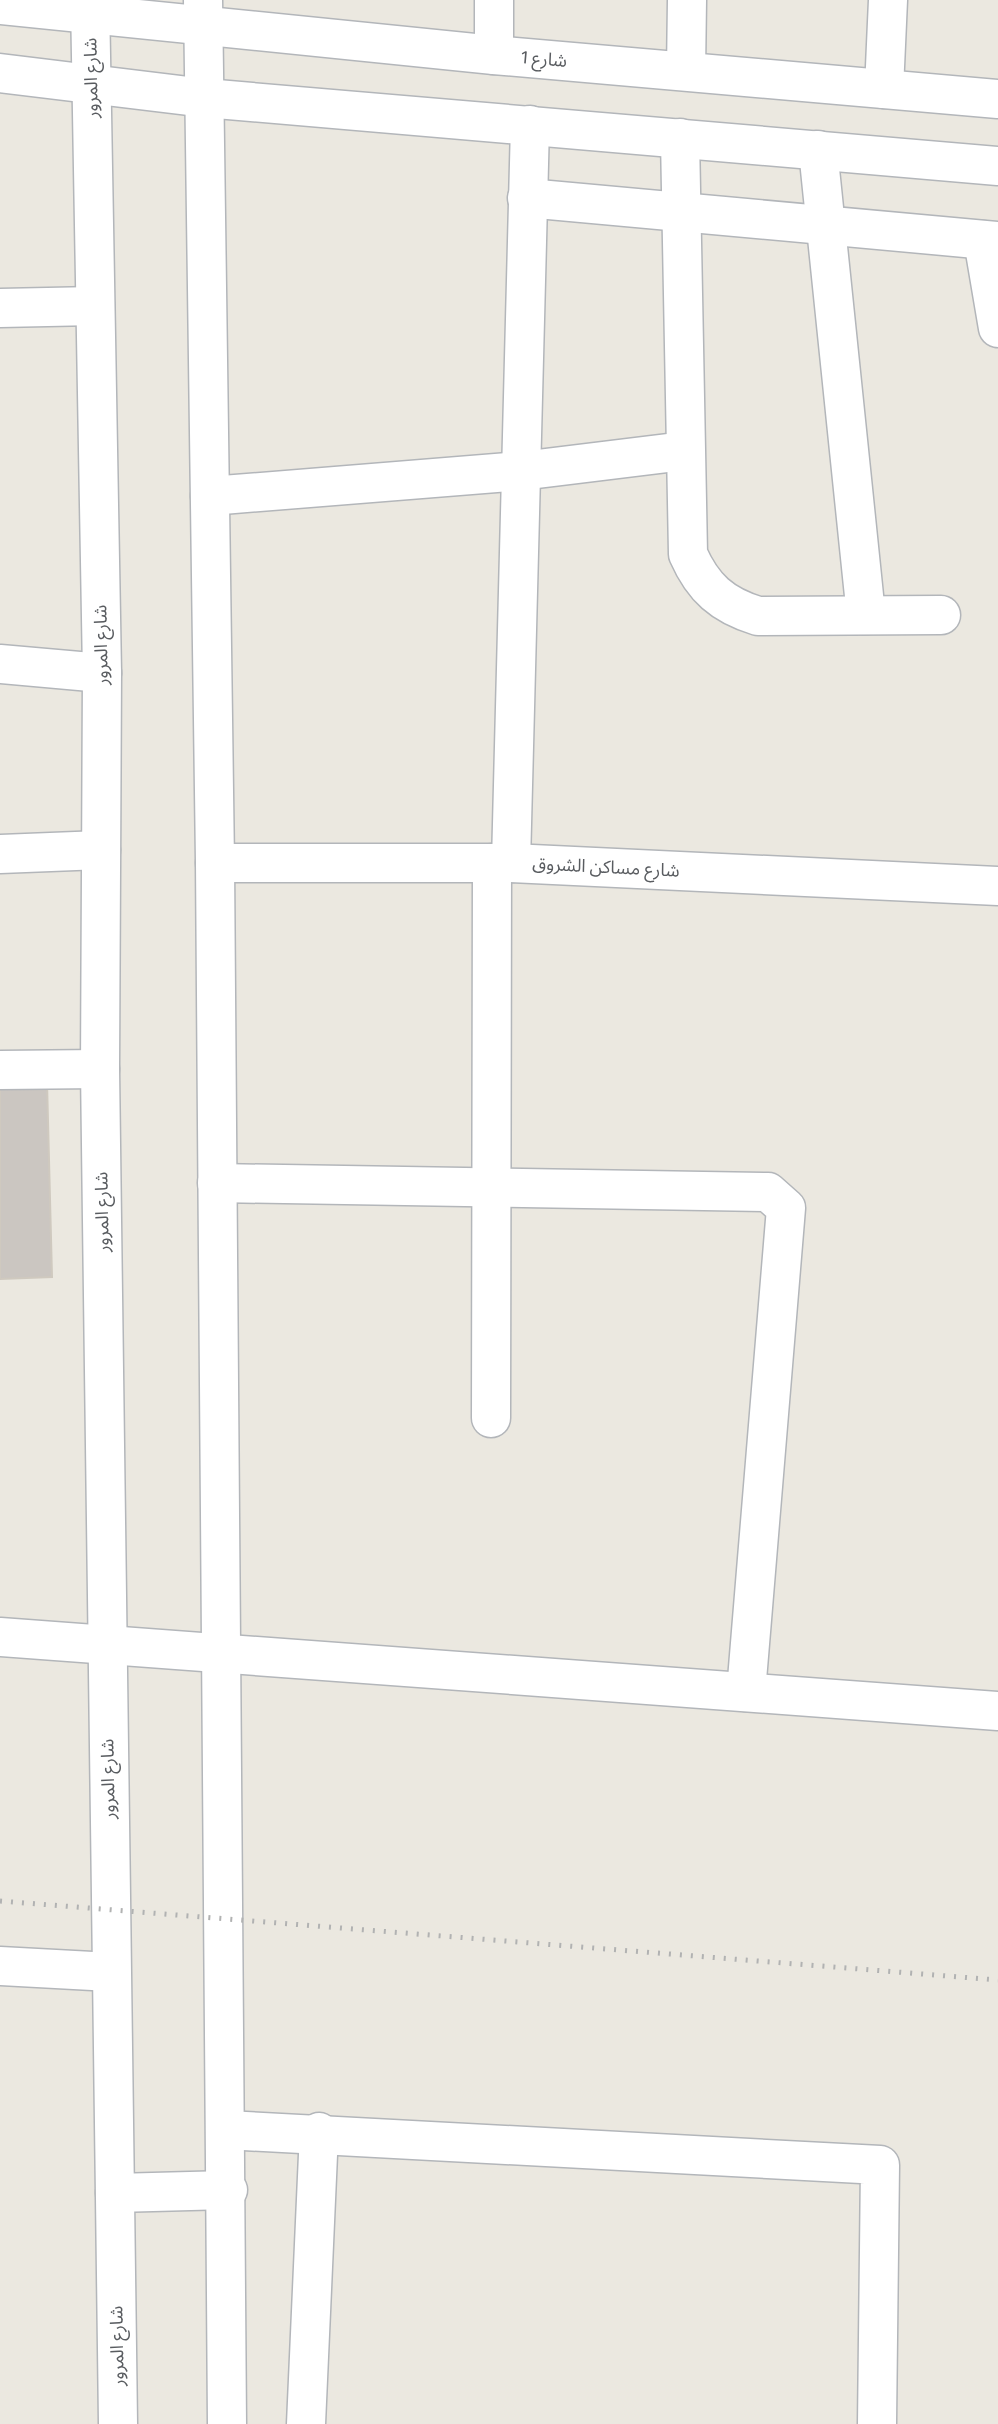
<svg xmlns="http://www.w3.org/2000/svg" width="998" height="2424" font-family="'Fira Sans Condensed','Noto Sans Arabic',sans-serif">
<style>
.building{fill:#cbc6c1;stroke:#cfc9bf;stroke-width:2}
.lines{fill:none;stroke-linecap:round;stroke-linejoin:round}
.minor-casing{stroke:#b3b6ba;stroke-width:41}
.minor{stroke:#fff;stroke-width:38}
.rail{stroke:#b1b2b2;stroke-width:5;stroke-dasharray:2 9;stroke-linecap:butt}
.labels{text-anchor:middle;stroke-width:5;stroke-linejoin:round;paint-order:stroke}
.street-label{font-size:18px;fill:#595c60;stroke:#fff}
</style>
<rect width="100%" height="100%" fill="#ebe8e0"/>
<polygon class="building" points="47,1082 52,1277 0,1279 0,1084"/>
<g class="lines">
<defs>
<g id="minor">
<polyline points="90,0 102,673 100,1069 118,2424"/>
<polyline points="203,0 215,863 227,2424"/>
<polyline points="494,0 494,55"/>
<polyline points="0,5 494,55 998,99"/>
<polyline points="686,71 687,0"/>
<polyline points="0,73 205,98 998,166"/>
<polyline points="884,89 888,0"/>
<path d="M680 138 688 554C703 588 722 605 758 616L941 615"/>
<polyline points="818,150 866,615"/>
<polyline points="527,198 998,241"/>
<polyline points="983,240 998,328"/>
<polyline points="0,308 95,306"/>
<polyline points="210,496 521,471 684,451"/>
<polyline points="0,664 102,673"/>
<polyline points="0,854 101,850"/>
<polyline points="215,863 511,863 998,886"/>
<polyline points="511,863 530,125"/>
<polyline points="0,1070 100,1069"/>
<polyline points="217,1183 768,1192 786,1208 746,1692"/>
<polyline points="491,1418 492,863"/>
<polyline points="0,1637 998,1711"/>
<polyline points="0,1966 111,1972"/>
<polyline points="226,2130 880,2165 877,2424"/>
<polyline points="115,2193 228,2190"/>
<polyline points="306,2424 319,2132"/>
</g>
</defs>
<use href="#minor" class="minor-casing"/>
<use href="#minor" class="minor"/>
<polyline class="rail" points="0,1901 998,1980"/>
</g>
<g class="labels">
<g class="street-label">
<text transform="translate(544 59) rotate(5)" y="6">شارع 1</text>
<text transform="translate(91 78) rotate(-91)" y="6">شارع المرور</text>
<text transform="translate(101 645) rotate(-91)" y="6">شارع المرور</text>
<text transform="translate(606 867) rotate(3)" y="6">شارع مساكن الشروق</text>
<text transform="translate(102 1212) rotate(-91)" y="6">شارع المرور</text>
<text transform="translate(108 1779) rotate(-91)" y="6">شارع المرور</text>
<text transform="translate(117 2346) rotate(-91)" y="6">شارع المرور</text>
</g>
</g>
</svg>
